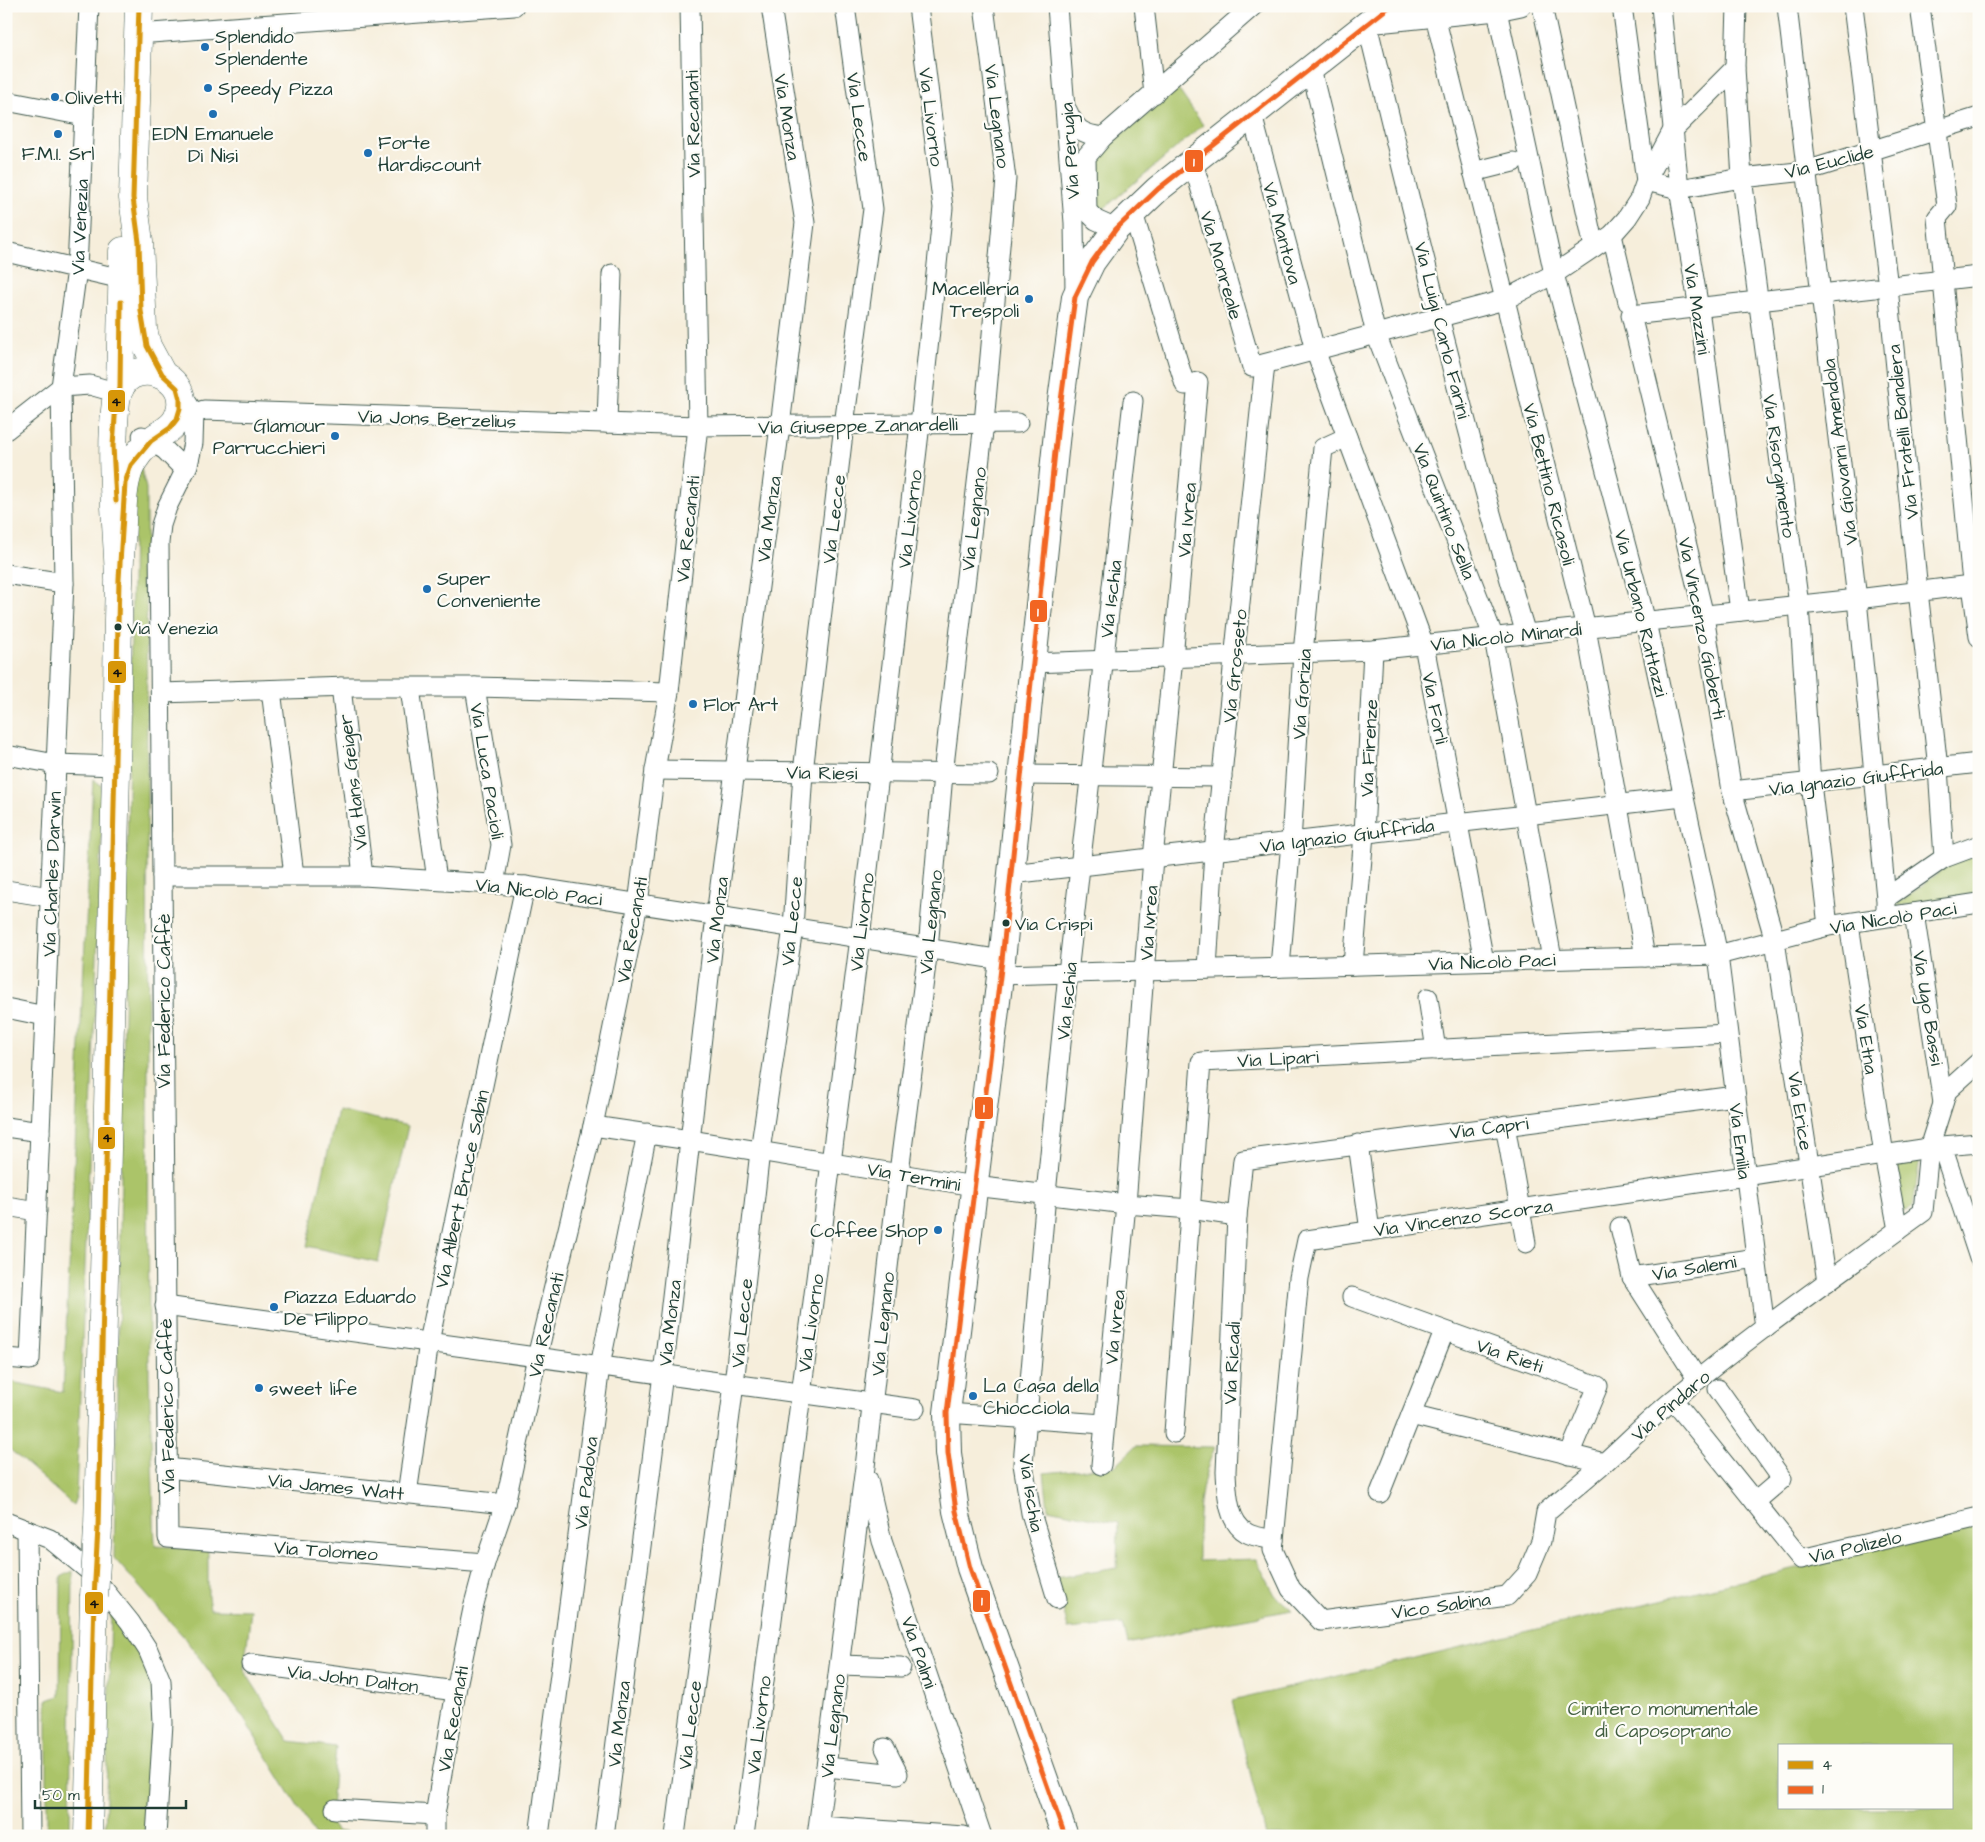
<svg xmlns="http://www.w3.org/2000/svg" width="1985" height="1842" font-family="'Architects Daughter',sans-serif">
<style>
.green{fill:#abc469;stroke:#65804e;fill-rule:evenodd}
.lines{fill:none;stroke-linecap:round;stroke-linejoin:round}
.street-casing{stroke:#3f584d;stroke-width:21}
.secondary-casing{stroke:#3f584d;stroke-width:28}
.primary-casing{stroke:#3f584d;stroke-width:29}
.street{stroke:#fff;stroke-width:19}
.secondary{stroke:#fff;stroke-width:26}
.primary{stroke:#fff;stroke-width:28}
.primary-bridge-casing{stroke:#3f584d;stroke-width:29;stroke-linecap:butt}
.primary-bridge{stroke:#fff;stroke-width:28}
.bus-1-casing{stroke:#fdfcf7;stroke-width:9}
.bus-2-casing{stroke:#fdfcf7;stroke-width:9}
.bus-1{stroke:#d79608;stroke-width:5}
.bus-2{stroke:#f26522;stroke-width:5}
.poi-dot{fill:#1f6fb2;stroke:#fdfcf7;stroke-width:2}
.bus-dot{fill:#1f3d34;stroke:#fdfcf7;stroke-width:2}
.labels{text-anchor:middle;stroke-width:4.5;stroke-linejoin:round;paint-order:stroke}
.bus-label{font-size:18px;fill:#1f3d34;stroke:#fdfcf7;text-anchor:start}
.poi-label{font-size:19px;fill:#1f3d34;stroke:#fdfcf7;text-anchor:start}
.street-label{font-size:19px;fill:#1f3d34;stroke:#fdfcf7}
.park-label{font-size:19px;fill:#425f41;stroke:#fdfcf7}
.line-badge{stroke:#fdfcf7;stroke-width:2}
.badge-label{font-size:14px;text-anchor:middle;font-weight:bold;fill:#fff}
.pale-badge-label{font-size:14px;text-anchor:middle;font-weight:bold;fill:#111}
</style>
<rect width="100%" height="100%" fill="#fdfcf7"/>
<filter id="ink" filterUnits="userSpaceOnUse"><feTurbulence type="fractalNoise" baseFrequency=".02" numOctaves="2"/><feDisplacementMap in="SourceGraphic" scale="10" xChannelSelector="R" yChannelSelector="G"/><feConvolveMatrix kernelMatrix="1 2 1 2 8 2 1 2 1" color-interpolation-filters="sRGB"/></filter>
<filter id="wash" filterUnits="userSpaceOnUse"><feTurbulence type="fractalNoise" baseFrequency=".0096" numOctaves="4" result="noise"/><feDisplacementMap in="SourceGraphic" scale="20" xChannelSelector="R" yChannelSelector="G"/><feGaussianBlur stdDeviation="1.12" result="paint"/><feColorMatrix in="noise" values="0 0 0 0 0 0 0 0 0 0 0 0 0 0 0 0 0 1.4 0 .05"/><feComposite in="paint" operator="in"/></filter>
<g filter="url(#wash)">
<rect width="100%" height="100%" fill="#f6eedb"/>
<g class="green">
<polygon points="1178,89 1203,125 1101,211 1096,203 1094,158"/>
<polygon points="140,465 146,488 149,1377 155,1546 208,1549 208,1597 210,1609 251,1610 244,1670 289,1741 336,1747 330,1822 336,1831 348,1833 347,1836 316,1836 241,1714 183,1636 114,1558 134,475"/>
<polygon points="93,779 101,785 103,804 76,1497 73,1505 6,1446 6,1381 63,1392"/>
<polygon points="1979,854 1979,893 1893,907 1949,865"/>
<polygon points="337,1110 408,1126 378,1262 307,1246"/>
<polygon points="1920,1158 1913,1207 1903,1212 1892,1161"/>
<path d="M1136 1446 1215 1447C1198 1487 1198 1518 1198 1561L1256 1559 1275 1595 1292 1610 1201 1627 1128 1644 1123 1624 1068 1629 1056 1578 1117 1568 1118 1523 1048 1509 1044 1473 1115 1466Z"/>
<path d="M1979 1525V1836H1266L1232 1701ZM1779 1746H1951V1808H1779Z"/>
<polygon points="73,1571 70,1836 47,1836 47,1700 60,1696 61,1577"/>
<polygon points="111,1612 131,1637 143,1655 152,1681 154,1707 144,1836 105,1836"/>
</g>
</g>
<g filter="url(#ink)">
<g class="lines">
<defs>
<g id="street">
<polyline points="1057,6 1074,223 1075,292"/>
<polyline points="1144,6 1154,94"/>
<polyline points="1496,6 1554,274 1646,622 1718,955 1765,1328"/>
<path d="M1521 6 1497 11 1367 24C1417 228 1465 433 1526 634"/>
<polyline points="1542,6 1594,247"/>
<polyline points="1622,6 1646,181 1679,189 1742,178 1806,171 1979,117"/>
<polyline points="1661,6 1679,189 1699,309 1740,611"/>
<polyline points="1737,6 1735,68 1742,178 1799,605 1811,783 1828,926"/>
<polyline points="1787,6 1857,599 1886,898"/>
<polyline points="1853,6 1888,287 1918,591 1938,768 1944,858"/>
<polyline points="1920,6 1947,206 1937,218 1971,573"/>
<polyline points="1435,16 1586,628 1645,957"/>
<polyline points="138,34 514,6"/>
<polyline points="1311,69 1376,334 1494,638 1552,959"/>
<polyline points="6,101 84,116"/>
<path d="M1067 110C1076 130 1081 134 1103 137"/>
<polyline points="1252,115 1315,350 1424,645 1484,961"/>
<polyline points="1193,162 1252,367 1504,300 1554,274 1612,235 1627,218 1640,198 1646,181 1673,130 1735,68"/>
<polyline points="1473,172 1513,162"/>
<polyline points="1116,229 1096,220 1087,211 1086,157 1103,137 1253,6"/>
<polyline points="1612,235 1628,302"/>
<polyline points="6,252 122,279"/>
<polyline points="1900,285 1979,276"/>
<polyline points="61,387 90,385 118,393"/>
<polyline points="180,392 194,413 193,443 188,465 167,507 161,525 159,543 168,1538 485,1563"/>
<polyline points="183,417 204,410 698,426 1018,423"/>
<polyline points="607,423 612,274"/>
<polyline points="6,430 61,387"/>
<polyline points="142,436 165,450 185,470"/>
<polyline points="6,574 64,583"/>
<polyline points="1972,585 1979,637"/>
<polyline points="1032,663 1373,650 1857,599 1979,584"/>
<polyline points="341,687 363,876"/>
<polyline points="475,687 501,845 494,884"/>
<polyline points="410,688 437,880"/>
<polyline points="271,690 294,875"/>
<polyline points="161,693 348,687 475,687 669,692"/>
<polyline points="6,755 56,764 116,766"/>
<polyline points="655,770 989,774"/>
<polyline points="1021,775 1222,777"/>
<polyline points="1732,791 1979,763"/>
<polyline points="1011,874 1683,797"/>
<polyline points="162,876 363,876 525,886 1002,960"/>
<polyline points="6,890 50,897"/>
<polyline points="1886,909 1886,898 1944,858 1979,845"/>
<polyline points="1914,913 1943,1103"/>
<polyline points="1849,924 1884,1155 1898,1230 1923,1212 1929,1148 1947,1091 1979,1062"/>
<polyline points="1353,965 1364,834 1373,650"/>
<polyline points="1280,967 1291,842 1303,653 1323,448 1347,437"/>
<polyline points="1207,969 1214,851 1265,364"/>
<polyline points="1000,975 1718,955 1828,926 1979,903"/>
<polyline points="1428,998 1436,1050"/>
<polyline points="6,1008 45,1016"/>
<polyline points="1505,1125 1526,1243"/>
<polyline points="593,1126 690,1140 974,1186 1126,1204 1190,1209 1237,1216"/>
<polyline points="6,1127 40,1132"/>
<polyline points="1979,1143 1942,1146 1979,1258"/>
<polyline points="1358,1144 1370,1231"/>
<polyline points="6,1206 37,1211"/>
<polyline points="1620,1227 1632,1277 1698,1380"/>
<polyline points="1632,1277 1756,1258"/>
<polyline points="1827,1282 1775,941 1732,791 1704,616 1631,315 1875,288"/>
<polyline points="1352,1297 1598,1386 1569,1455"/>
<polyline points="165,1306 915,1409"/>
<path id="s1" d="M6 1358 30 1360 64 583 61 387 77 269 89 6"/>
<polyline points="1718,1389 1782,1479 1755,1502"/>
<polyline points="1673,1400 1801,1559 1979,1517"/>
<polyline points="947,1413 1104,1424"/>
<path d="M1411 1415 1604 1463C1627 1442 1650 1419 1674 1399 1746 1339 1823 1285 1898 1230"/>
<polyline points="1174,1433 1201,1062 1727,1034"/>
<polyline points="1604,1463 1546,1512 1541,1541 1527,1574 1507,1596 1321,1621 1291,1589 1273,1550 1299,1278 1307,1240 1745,1176 1929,1148"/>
<polyline points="1101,1465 1126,1204 1153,858 1173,658 1198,382 1185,385 1133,213"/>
<polyline points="167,1468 505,1504"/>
<polyline points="868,1480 882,1541 982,1836"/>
<polyline points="1380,1493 1444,1332"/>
<polyline points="407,1494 429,1342 525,886"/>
<polyline points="6,1522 50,1539 89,1571 130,1622 148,1650 161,1681 163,1723 156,1836"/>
<polyline points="27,1530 30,1836"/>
<path d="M1274 1540C1266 1538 1254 1537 1247 1533 1227 1522 1227 1491 1226 1472L1237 1216 1243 1160 1735 1096"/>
<polyline points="1057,1599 1031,1513 1023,1464 1046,1194 1068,973 1133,401"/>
<polyline points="251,1664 456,1691"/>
<polyline points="840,1665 901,1667"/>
<polyline points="826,1767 898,1774 885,1748"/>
<polyline points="335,1809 435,1815"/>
<polyline points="819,1826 964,1836"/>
<polyline points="435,1836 435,1815 456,1691 474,1604 485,1563 505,1504 537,1357 593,1126 638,904 655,770 669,692 698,426 690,6"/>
<polyline points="539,1836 600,1366 647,1133"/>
<polyline points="604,1836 663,1374 716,916 780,426 805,223 771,6"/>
<polyline points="675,1836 734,1384 760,1151 793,928 803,772 844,425 873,209 845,6"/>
<polyline points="744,1836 860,938 920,424 943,208 918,6"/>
<polyline points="817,1836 865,1467 899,1172 928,949 943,774 984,423 1006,179 984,6"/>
</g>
<polyline id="secondary" points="1065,1836 970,1568 956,1511 948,1453 947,1413 1002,960 1058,423 1075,297 1092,262 1116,229 1158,189 1390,6"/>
<g id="primary">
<polyline points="139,6 133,198 139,242 143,329 147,346 162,374"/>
<polyline points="120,388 123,251"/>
<path d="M98 1528C104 1275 111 1022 116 770 118 693 116 617 121 541 123 518 121 492 129 470 134 457 145 445 156 437 164 432 173 427 177 419 200 375 123 348 116 401 109 459 117 521 119 579"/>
<polyline points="88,1836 94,1597"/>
</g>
</defs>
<use href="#street" class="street-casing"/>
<use href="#secondary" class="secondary-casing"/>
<use href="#primary" class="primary-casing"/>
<use href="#street" class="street"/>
<use href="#secondary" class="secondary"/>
<use href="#primary" class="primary"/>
<defs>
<polyline id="primary-bridge" points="94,1597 98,1528"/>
</defs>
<use href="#primary-bridge" class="primary-bridge-casing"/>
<use href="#primary-bridge" class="primary-bridge"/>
<defs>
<g id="bus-1">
<polyline points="116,501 113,446 116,403 120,388 121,302"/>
<polyline points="88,1836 94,1597 98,1528 119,579 125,483 131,465 151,441 170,428 177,419 180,409 180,399 177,388 162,374 147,346 141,311 139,242 133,198 139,6"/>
</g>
<polyline id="bus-2" points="1065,1836 970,1568 956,1511 948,1453 947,1413 1002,960 1058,423 1075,297 1092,262 1116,229 1158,189 1390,6"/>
</defs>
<use href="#bus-1" class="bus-1-casing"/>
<use href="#bus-2" class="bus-2-casing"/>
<use href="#bus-1" class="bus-1"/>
<use href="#bus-2" class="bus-2"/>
</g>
</g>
<g class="poi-dot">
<circle cx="205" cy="47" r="5"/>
<circle cx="208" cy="88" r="5"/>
<circle cx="55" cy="97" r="5"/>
<circle cx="213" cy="114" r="5"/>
<circle cx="58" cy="134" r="5"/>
<circle cx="368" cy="153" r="5"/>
<circle cx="1029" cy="299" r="5"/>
<circle cx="335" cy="436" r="5"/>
<circle cx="427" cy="589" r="5"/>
<circle cx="693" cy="704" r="5"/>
<circle cx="938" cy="1230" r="5"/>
<circle cx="274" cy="1307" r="5"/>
<circle cx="259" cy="1388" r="5"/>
<circle cx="973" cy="1396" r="5"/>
</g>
<g class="bus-dot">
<circle cx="118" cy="627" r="4.5"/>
<circle cx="1006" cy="923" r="4.5"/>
</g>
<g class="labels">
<g class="bus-label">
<text x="127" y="634">Via Venezia</text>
<text x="1015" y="930">Via Crispi</text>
</g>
<g class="poi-label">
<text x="215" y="43">Splendido<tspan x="215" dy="22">Splendente</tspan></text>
<text x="218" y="95">Speedy Pizza</text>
<text x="65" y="104">Olivetti</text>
<text x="213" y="140" text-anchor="middle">EDN Emanuele<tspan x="213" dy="22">Di Nisi</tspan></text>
<text x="378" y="149">Forte<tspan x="378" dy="22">Hardiscount</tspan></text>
<text x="58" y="160" text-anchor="middle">F.M.I. Srl</text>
<text x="1019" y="295" text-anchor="end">Macelleria<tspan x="1019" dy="22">Trespoli</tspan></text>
<text x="325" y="432" text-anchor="end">Glamour<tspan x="325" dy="22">Parrucchieri</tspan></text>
<text x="437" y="585">Super<tspan x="437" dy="22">Conveniente</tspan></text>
<text x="703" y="711">Flor Art</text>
<text x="928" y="1237" text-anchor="end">Coffee Shop</text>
<text x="284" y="1303">Piazza Eduardo<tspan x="284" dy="22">De Filippo</tspan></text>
<text x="983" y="1392">La Casa della<tspan x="983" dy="22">Chiocciola</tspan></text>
<text x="269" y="1395">sweet life</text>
</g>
<g class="street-label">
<text transform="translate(998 116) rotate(83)" y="7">Via Legnano</text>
<text transform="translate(788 117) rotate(81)" y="7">Via Monza</text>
<text transform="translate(860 117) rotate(82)" y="7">Via Lecce</text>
<text transform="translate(932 117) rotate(83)" y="7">Via Livorno</text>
<text transform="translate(692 124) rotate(-91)" y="7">Via Recanati</text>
<text transform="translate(1069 151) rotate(-94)" y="7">Via Perugia</text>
<text transform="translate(1829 161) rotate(-14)" y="7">Via Euclide</text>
<text dy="7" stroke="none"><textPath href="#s1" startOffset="1159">Via Venezia</textPath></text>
<text transform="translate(1283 233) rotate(75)" y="7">Via Mantova</text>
<text transform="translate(1222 265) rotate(74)" y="7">Via Monreale</text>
<text transform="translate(1698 309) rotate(81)" y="7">Via Mazzini</text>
<text transform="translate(1443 330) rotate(76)" y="7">Via Luigi Carlo Farini</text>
<text transform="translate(437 418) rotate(2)" y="7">Via Jons Berzelius</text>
<text transform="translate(858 425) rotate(-1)" y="7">Via Giuseppe Zanardelli</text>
<text transform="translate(1902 432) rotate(-96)" y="7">Via Fratelli Bandiera</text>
<text transform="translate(1839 452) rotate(-97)" y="7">Via Giovanni Amendola</text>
<text transform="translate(1780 466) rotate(82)" y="7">Via Risorgimento</text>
<text transform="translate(1550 484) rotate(76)" y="7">Via Bettino Ricasoli</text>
<text transform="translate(1445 511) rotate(69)" y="7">Via Quintino Sella</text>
<text transform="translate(768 519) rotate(-82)" y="7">Via Monza</text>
<text transform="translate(833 519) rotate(-83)" y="7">Via Lecce</text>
<text transform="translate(909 519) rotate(-83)" y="7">Via Livorno</text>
<text transform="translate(973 519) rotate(-83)" y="7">Via Legnano</text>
<text transform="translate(1186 520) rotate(-85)" y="7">Via Ivrea</text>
<text transform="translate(687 529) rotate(-84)" y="7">Via Recanati</text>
<text transform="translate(1110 599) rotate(-83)" y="7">Via Ischia</text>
<text transform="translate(1642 613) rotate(76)" y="7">Via Urbano Rattazzi</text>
<text transform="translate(1703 628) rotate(79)" y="7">Via Vincenzo Gioberti</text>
<text transform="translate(1506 636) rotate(-6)" y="7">Via Nicolò Minardi</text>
<text transform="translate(1234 666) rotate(-84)" y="7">Via Grosseto</text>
<text transform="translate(1301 694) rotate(-86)" y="7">Via Gorizia</text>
<text transform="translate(1436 708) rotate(79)" y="7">Via Forlì</text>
<text transform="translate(1368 748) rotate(-87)" y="7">Via Firenze</text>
<text transform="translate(488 771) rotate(81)" y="7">Via Luca Pacioli</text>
<text transform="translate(822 772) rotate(1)" y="7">Via Riesi</text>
<text transform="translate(1856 778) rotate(-7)" y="7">Via Ignazio Giuffrida</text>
<text transform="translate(352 782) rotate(-97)" y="7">Via Hans Geiger</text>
<text transform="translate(1347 835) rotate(-7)" y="7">Via Ignazio Giuffrida</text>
<text transform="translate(51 874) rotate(-88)" y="7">Via Charles Darwin</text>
<text transform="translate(539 891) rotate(7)" y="7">Via Nicolò Paci</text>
<text transform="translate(1893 917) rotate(-9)" y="7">Via Nicolò Paci</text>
<text transform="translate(716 920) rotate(-83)" y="7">Via Monza</text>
<text transform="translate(791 921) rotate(-84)" y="7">Via Lecce</text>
<text transform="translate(861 922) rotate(-83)" y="7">Via Livorno</text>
<text transform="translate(930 922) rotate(-84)" y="7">Via Legnano</text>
<text transform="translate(1148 923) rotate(-86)" y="7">Via Ivrea</text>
<text transform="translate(631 930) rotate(-80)" y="7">Via Recanati</text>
<text transform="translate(1492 961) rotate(-2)" y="7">Via Nicolò Paci</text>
<text transform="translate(163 1001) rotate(-90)" y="7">Via Federico Caffè</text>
<text transform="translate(1066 1001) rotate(-84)" y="7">Via Ischia</text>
<text transform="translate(1929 1008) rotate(81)" y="7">Via Ugo Bassi</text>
<text transform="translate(1867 1039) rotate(81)" y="7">Via Etna</text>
<text transform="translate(1278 1058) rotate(-3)" y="7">Via Lipari</text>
<text transform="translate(1801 1111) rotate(81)" y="7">Via Erice</text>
<text transform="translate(1489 1127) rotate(-7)" y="7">Via Capri</text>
<text transform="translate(1741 1141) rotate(83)" y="7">Via Emilia</text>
<text transform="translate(914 1176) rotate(10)" y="7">Via Termini</text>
<text transform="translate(461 1189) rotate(-78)" y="7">Via Albert Bruce Sabin</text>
<text transform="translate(1463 1217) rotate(-8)" y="7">Via Vincenzo Scorza</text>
<text transform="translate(1694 1267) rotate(-9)" y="7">Via Salemi</text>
<text transform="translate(669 1323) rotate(-83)" y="7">Via Monza</text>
<text transform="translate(741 1323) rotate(-84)" y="7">Via Lecce</text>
<text transform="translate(810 1323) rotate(-82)" y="7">Via Livorno</text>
<text transform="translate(882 1324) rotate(-84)" y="7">Via Legnano</text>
<text transform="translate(545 1325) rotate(-77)" y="7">Via Recanati</text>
<text transform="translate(1114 1327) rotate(-84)" y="7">Via Ivrea</text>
<text transform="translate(1510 1355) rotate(19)" y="7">Via Rieti</text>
<text transform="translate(1231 1363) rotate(-87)" y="7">Via Ricadi</text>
<text transform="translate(1670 1405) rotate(-41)" y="7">Via Pindaro</text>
<text transform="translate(166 1406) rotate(-91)" y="7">Via Federico Caffè</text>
<text transform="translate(585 1483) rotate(-83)" y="7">Via Padova</text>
<text transform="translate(336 1486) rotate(6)" y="7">Via James Watt</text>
<text transform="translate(1032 1493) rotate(81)" y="7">Via Ischia</text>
<text transform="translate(1855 1546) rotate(-13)" y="7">Via Polizelo</text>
<text transform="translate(326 1550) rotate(4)" y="7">Via Tolomeo</text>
<text transform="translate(1441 1605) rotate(-8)" y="7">Vico Sabina</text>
<text transform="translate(920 1652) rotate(71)" y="7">Via Palmi</text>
<text transform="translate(353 1678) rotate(7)" y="7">Via John Dalton</text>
<text transform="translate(452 1719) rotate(-80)" y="7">Via Recanati</text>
<text transform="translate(618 1724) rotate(-83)" y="7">Via Monza</text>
<text transform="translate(689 1725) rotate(-83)" y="7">Via Lecce</text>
<text transform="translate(758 1725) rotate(-83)" y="7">Via Livorno</text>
<text transform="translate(832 1726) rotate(-83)" y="7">Via Legnano</text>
</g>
<g class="park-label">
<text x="1663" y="1715">Cimitero monumentale<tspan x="1663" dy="22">di Caposoprano</tspan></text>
</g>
</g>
<g class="line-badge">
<rect x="1184" y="149" width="20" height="24" rx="5" fill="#f26522"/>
<rect x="107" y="389" width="19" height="24" rx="5" fill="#d79608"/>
<rect x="1029" y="599" width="19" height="24" rx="5" fill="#f26522"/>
<rect x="107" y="660" width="20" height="24" rx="5" fill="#d79608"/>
<rect x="974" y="1096" width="20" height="24" rx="5" fill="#f26522"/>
<rect x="97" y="1126" width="19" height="24" rx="5" fill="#d79608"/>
<rect x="972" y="1589" width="19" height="24" rx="5" fill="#f26522"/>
<rect x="84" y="1591" width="20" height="24" rx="5" fill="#d79608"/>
</g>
<g class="badge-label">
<text x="1194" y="166">1</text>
<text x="1038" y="616">1</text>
<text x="984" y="1112">1</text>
<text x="982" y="1605">1</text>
</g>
<g class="pale-badge-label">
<text x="116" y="406">4</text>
<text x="117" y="677">4</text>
<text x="107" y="1142">4</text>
<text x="94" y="1608">4</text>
</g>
<rect width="1985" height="1842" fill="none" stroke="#fdfcf7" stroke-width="25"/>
<rect x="1778" y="1744" width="175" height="65" fill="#fdfcf7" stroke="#a4b0a9"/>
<rect x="1788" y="1761" width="25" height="8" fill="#d79608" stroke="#a4b0a9"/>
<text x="1822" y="1770" font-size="15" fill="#1f3d34">4</text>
<rect x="1788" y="1786" width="25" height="8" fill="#f26522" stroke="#a4b0a9"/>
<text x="1822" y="1794" font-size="15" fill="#1f3d34">1</text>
<path d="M35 1800v8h151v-8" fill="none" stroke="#1f3d34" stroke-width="2.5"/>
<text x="42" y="1800" font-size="15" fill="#1f3d34" stroke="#fdfcf7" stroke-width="4" paint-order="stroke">50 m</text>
</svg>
